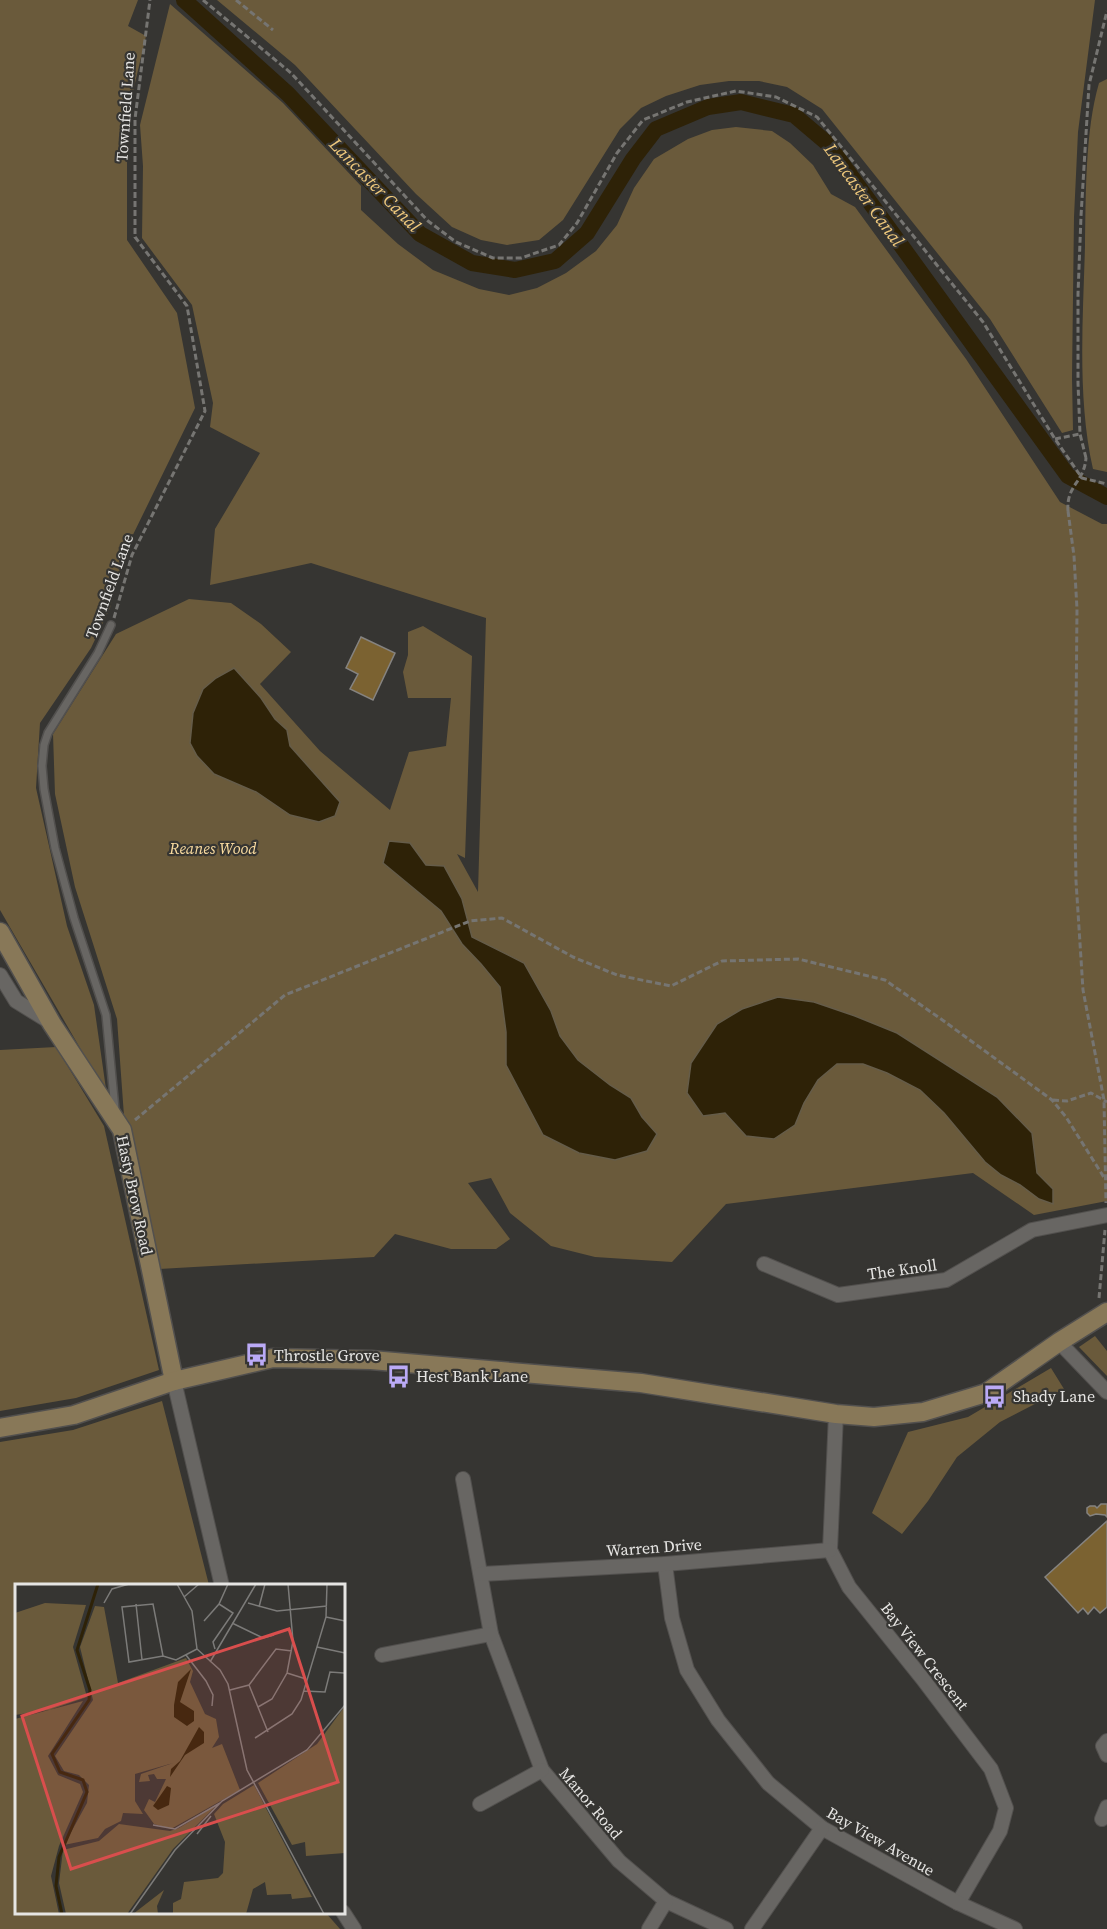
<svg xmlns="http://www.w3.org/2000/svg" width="1107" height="1929" font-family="'Source Serif 4',serif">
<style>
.green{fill:#6a5a3b}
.water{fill:#2e2207;stroke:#655c49;stroke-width:1.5}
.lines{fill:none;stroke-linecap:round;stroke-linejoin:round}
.canal{stroke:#2e2207;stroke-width:16}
.building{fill:#7b6231;stroke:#858380;stroke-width:1.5}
.lane-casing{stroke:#52504e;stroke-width:10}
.street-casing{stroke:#52504e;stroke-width:16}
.secondary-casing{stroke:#52504e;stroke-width:21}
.path{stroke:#767572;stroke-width:3;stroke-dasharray:6 3;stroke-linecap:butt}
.lane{stroke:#686663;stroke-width:7}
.street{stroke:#686663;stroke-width:14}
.secondary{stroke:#887858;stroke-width:18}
.path-bridge{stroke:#767572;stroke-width:3;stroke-dasharray:6 3;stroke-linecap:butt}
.labels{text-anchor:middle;stroke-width:4.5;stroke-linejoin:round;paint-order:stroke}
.street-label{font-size:16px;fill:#e6e5e3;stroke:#363532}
.park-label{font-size:16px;font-style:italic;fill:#fadca0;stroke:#363532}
.poi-label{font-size:16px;fill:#e6e5e3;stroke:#363532;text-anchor:start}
.water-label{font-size:18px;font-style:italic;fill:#eec87c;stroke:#363532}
.inset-river{fill:none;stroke:#2e2207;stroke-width:3}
.inset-road{fill:none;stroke:#7c7b79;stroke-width:1.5}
.view{fill:#d94e4d;fill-opacity:0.15;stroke:#d94e4d;stroke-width:3}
.inset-edge{fill:none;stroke:#e6e5e3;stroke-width:3}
</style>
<rect width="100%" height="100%" fill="#363532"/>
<g class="green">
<polygon points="0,0 138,0 128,26 146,36 127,117 127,240 177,313 195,408 125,551 110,608 91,648 40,723 36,788 67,926 94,1005 106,1089 91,1067 0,910"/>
<polygon points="217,0 1095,0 1078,132 1074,217 1072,378 1073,430 1062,433 990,319 822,109 787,87 759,81 729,81 700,85 666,96 641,108 620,129 563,220 539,240 507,245 481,240 452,227 416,194 295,65"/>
<polygon points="170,4 283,103 361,186 361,210 398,244 433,270 479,289 509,295 537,288 566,273 596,251 617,225 634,188 654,159 688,139 712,130 736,127 772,131 790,143 813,165 831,194 855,207 966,359 1060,502 1102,524 1107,524 1107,1201 1034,1215 973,1173 726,1204 672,1262 595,1257 551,1246 510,1213 491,1178 468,1183 510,1239 496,1249 451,1249 395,1234 374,1257 159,1269 124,1116 117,1019 75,887 55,794 53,734 116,634 189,599 231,603 261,624 291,652 260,684 320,751 390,810 409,752 446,746 451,698 408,698 403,672 408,655 408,632 423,626 472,656 465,858 457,854 478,892 486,618 311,563 210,585 215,529 260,453 210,427 213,403 192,305 142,238 143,166 140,125"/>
<path d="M1107 79V472L1093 469C1077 398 1083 319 1085 246 1086 195 1085 131 1099 83Z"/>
<polygon points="56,1047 104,1126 159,1370 76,1398 0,1411 0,1050"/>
<polygon points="1095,1336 1107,1351 1107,1376 1079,1347"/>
<polygon points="1051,1368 1064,1389 1000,1422 957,1457 928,1501 902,1534 872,1513 908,1432 968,1417"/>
<polygon points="162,1401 209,1585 16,1586 16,1912 326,1913 340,1929 0,1929 0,1442 73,1430"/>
</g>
<g class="water">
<polygon points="234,668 261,698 275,719 287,730 290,746 340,802 335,816 319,822 290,815 256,792 214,774 197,756 190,743 193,713 203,689 216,678"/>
<polygon points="389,841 410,843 426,865 444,866 462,899 472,937 524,963 551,1011 560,1036 578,1060 610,1085 631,1098 642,1117 657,1134 647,1151 615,1160 579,1153 543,1135 506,1065 506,1032 500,987 481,964 462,944 441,911 383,863"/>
<polygon points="778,997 814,1002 855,1016 897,1033 997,1097 1032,1133 1037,1173 1053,1189 1053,1204 1039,1199 1020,1185 1001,1175 985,1162 944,1113 920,1090 887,1073 863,1064 837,1064 818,1080 804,1103 795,1125 774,1139 746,1136 725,1113 703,1116 687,1093 691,1063 717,1024 742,1009"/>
</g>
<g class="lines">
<polyline class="canal" points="184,0 288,94 420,234 472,263 515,270 555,261 587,233 633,159 656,129 708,107 741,102 794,115 827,143 1068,476 1107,497"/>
</g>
<g class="building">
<polygon points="361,637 395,653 373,700 350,689 358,674 346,668"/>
<polygon points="1101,1504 1107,1504 1107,1517 1105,1515 1096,1514 1090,1516 1087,1513 1087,1508 1090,1506 1095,1506 1097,1508"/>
<polygon points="1107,1521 1107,1607 1100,1613 1094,1607 1088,1614 1083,1608 1078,1613 1045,1577"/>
</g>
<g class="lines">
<defs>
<polyline id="lane" points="111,625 98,653 48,733 44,745 42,766 44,789 55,848 74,918 106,1015 115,1109"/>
<g id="street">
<polyline points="0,975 16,1001 50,1022"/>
<polyline points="764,1264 838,1295 946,1280 1032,1230 1107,1215"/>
<polyline points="1059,1342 1107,1392"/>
<polyline points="174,1381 222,1586"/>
<polyline points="836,1414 830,1550 849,1587 922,1678 991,1769 1006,1808 1000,1831 958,1903"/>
<polyline points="463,1479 491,1634 542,1770 619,1861 666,1901 726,1929"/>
<polyline points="665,1564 672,1618 687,1670 718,1720 768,1783 822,1828 958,1903 1015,1929"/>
<polyline points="481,1574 665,1564 830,1550"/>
<polyline points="382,1655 491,1634"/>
<polyline points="1107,1741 1103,1746 1107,1755"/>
<polyline points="480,1804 542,1770"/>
<polyline points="1102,1819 1107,1807"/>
<polyline points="343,1912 354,1929"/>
<polyline points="649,1929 666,1901"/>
<polyline points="752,1929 822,1828"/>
</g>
<g id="secondary">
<polyline points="0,932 52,1024 122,1130 174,1381"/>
<polyline points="0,1428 74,1415 174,1381 273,1358 371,1360 641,1383 836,1414 874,1417 923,1412 986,1393 1059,1342 1107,1312"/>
</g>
</defs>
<use href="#lane" class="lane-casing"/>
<use href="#street" class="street-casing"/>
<use href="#secondary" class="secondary-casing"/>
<g class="path">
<polyline points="203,0 291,73 428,221 456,242 493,258 521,258 559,245 577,223 617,153 643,120 687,102 736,91 776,97 817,117 983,322 1055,439 1082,478 1107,484"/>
<polyline points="236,0 273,30"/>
<polyline points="1055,439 1080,434"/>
<polyline points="1086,458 1080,434 1078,383 1078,294 1081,216 1089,85 1107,11"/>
<polyline points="1068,511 1074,556 1077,609 1075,822 1076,881 1083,990 1104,1100 1106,1203"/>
<polyline points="114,618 132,555 205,411 187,306 135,237 135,119 150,0"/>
<polyline points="1053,1100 1067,1101 1091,1093 1107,1102"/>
<polyline points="135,1120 285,995 470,921 502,918 573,957 617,975 671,986 722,961 798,959 885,980 941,1019 1052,1100 1066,1117 1105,1179"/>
<polyline points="1099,1298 1105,1230"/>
</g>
<use href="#lane" class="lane"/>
<use href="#street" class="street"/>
<use href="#secondary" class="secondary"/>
<path class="path-bridge" d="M1068 511C1066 485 1084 483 1086 458"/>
</g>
<defs>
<symbol id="bus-bare" viewBox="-9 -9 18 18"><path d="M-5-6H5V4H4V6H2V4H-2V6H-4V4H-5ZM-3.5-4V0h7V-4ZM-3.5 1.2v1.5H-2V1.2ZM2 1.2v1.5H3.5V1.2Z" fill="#bbaaf6" stroke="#363532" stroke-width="2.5" paint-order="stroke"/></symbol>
</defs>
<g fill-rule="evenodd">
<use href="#bus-bare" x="240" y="1338" width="33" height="33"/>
<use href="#bus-bare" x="382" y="1360" width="33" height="33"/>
<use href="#bus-bare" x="978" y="1380" width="33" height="33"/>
</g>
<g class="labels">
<g class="street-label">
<text transform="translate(125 107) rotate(-86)" y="6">Townfield Lane</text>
<text transform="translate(109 586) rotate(-70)" y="6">Townfield Lane</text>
<text transform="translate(135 1195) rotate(78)" y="6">Hasty Brow Road</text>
<text transform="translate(902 1269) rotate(-8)" y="6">The Knoll</text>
<text transform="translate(654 1547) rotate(-4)" y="6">Warren Drive</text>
<text transform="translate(925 1656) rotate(52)" y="6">Bay View Crescent</text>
<text transform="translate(591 1803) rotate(50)" y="6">Manor Road</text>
<text transform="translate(881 1841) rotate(30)" y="6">Bay View Avenue</text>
</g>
<g class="park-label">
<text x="213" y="854">Reanes Wood</text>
</g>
<g class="poi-label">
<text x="274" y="1361">Throstle Grove</text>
<text x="416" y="1382">Hest Bank Lane</text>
<text x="1013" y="1402">Shady Lane</text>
</g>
<g class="water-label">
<text transform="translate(375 185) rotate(46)" y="6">Lancaster Canal</text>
<text transform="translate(864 195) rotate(54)" y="6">Lancaster Canal</text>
</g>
</g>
<g transform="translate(15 1584)">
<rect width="330" height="330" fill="#363532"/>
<path d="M30 19 71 21 58 63 72 113 34 126 0 131V29ZM80 22 89 23 103 99 171 74 178 87 175 98 190 130 201 135 204 153 197 164 207 160 225 206 156 245 139 240 129 226 134 215 140 218 151 195H142L139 190 133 191 135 197 124 198 126 190 158 179 120 190V217L128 230 108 229 106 237 90 245 83 254 49 261 72 219 74 201 64 191 49 187 40 172 78 116 65 63ZM68 117 33 172 43 191 65 200 68 208 44 262 36 292 44 330H0V135ZM330 122V269L291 272 290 258 277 261 243 199 302 160ZM239 201 297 313 277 315 276 310 252 311 250 298 238 305 231 330H158V319L166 315 169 298 203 294 208 289 210 258 199 230 208 220ZM202 221 158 265 112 330H51L44 299 48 266 84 257 104 240 155 247 164 244ZM149 306 142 322 143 330H118Z" fill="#6a5a3b"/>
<path d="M176 85 165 118 179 127V137L172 142 159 133V121L163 98ZM184 143 189 148V159L170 171 155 193 156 185 165 177ZM152 202 156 204 154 221 143 226 138 222Z" fill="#2e2207"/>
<path class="inset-river" d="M47 330 41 302 44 273 72 208 68 196 45 188 37 170 74 116 75 106 62 66 83 0"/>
<path class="inset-road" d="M162 0 177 27 182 65 205 86 213 100 232 186 309 330M169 13 184 0M89 19 97 5 114 0M233 19 262 27 312 22M121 20 127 76M244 23 250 0M311 33 330 37M189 37 204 20 213 0M217 39 248 54 259 51M302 63 330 69M200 65 198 58 218 29 204 20M171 71 191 97 198 111 197 122M148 72 138 20 107 23 114 78 148 72 161 76 182 65M195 78 241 0M272 89 291 95M234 101 253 148M215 106 234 101 261 65 277 67M289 107 310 108 315 88 329 89M243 123 257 115 272 89 278 57 273 0M240 154 277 130 286 116 311 33 312 0M138 241 160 245 205 219M182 250 196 232M115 330 160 266 207 217 292 166 330 121"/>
<path class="view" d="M274 45 323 198 56 285 7 132Z"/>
<rect width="330" height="330" class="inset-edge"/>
</g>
</svg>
